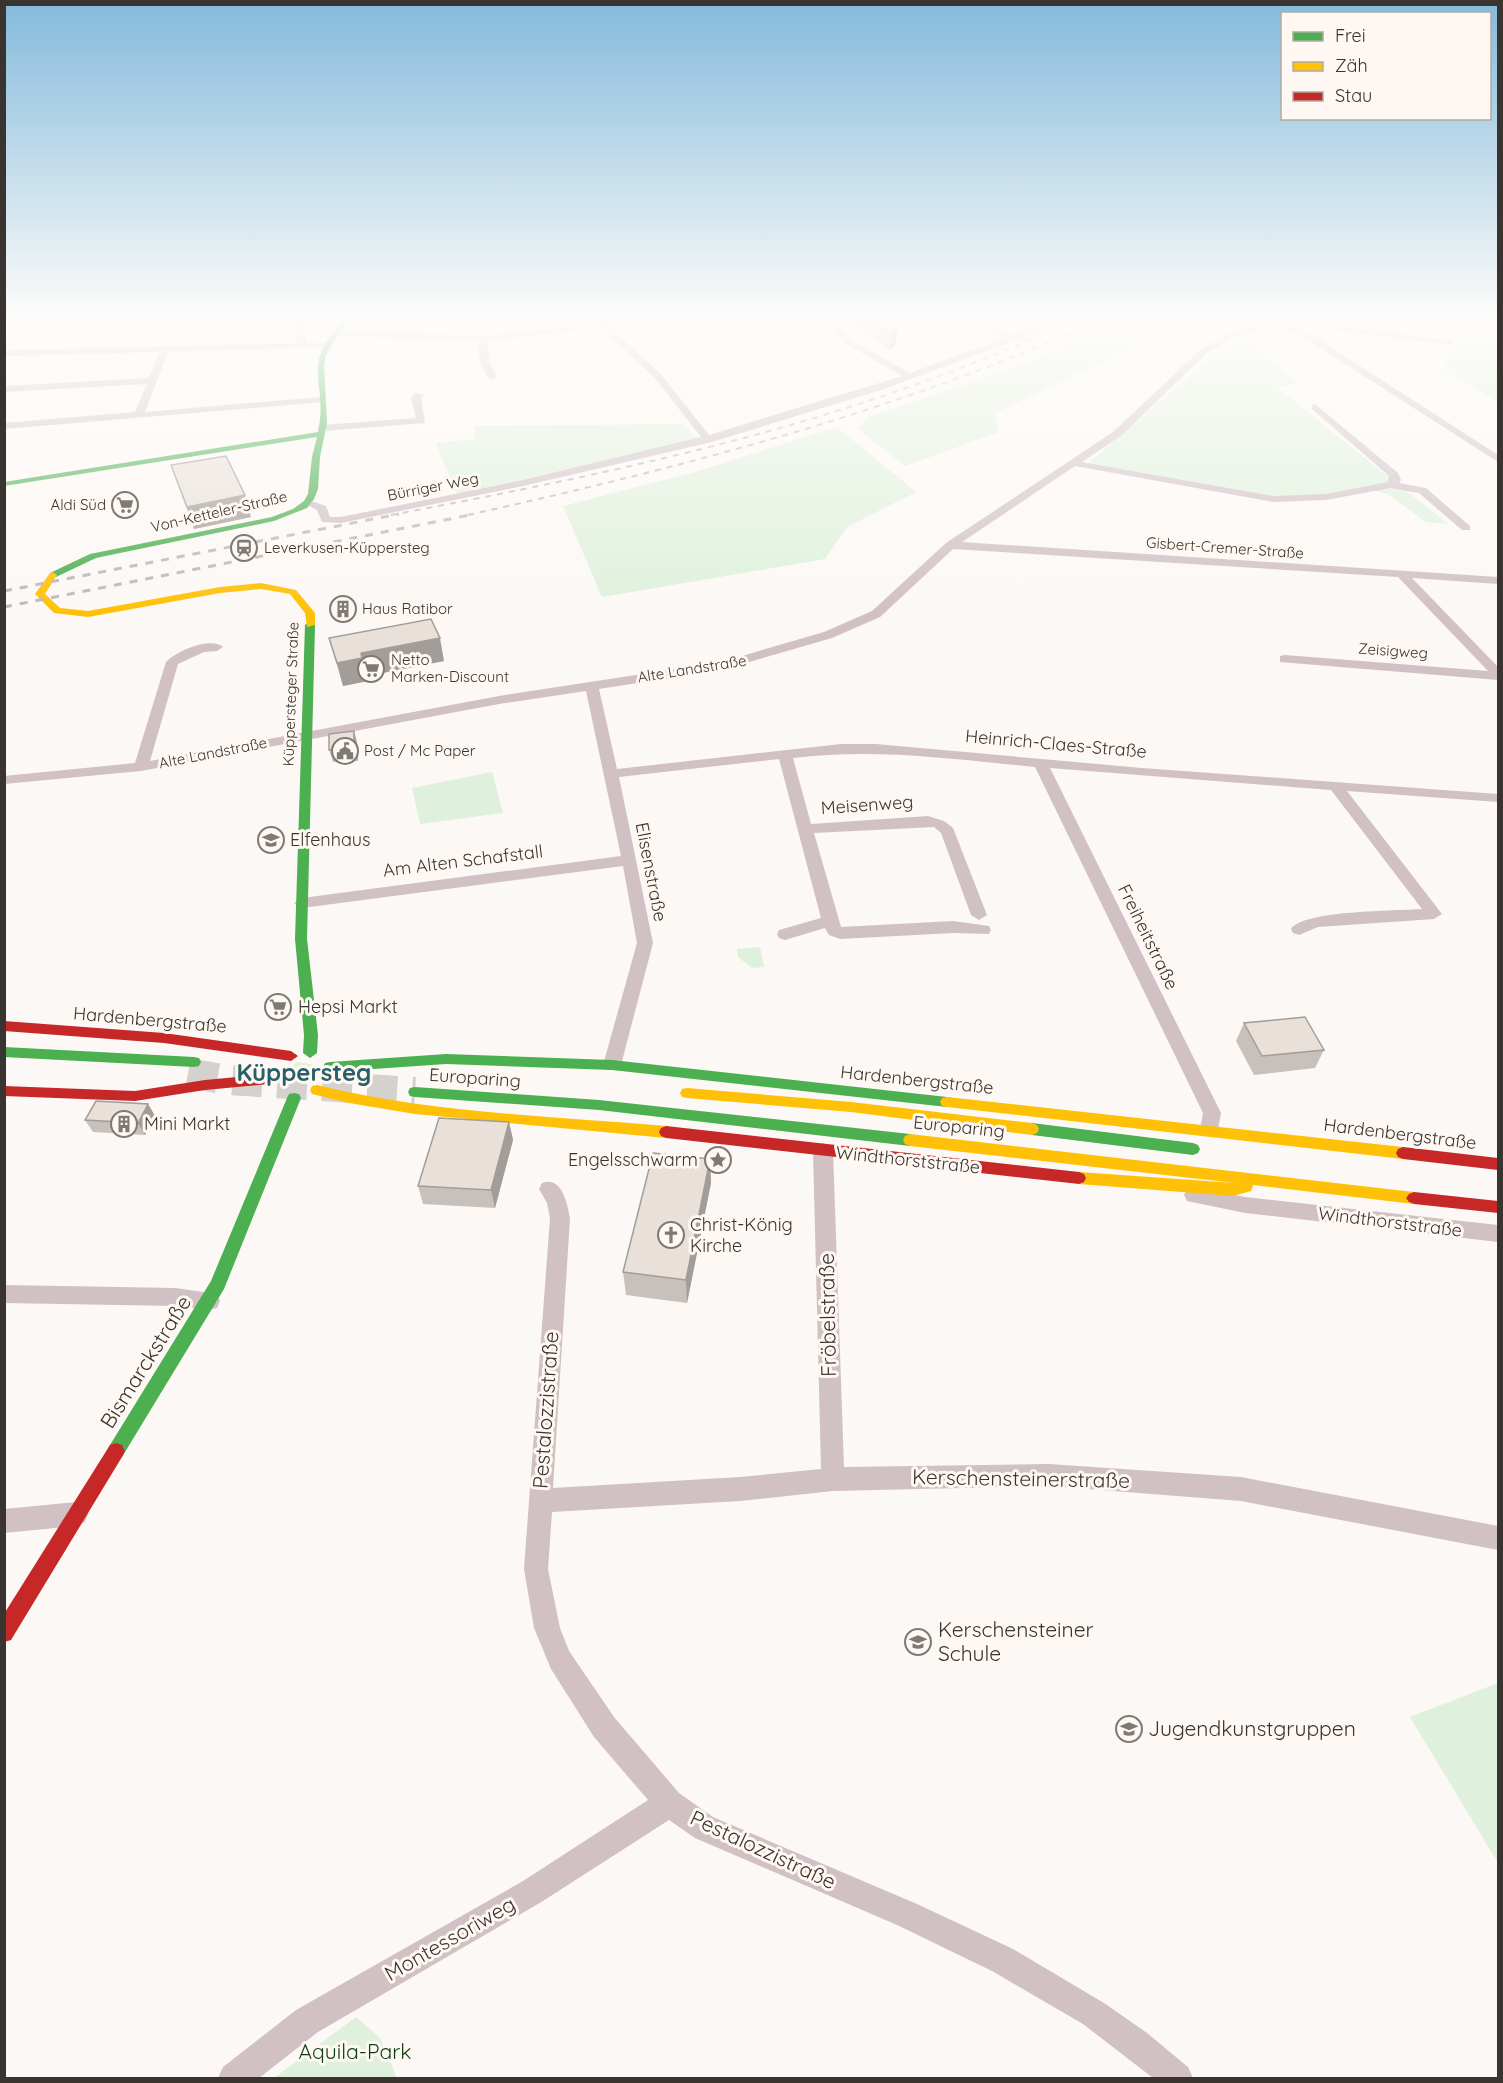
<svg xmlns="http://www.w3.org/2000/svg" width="1503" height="2083" font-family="Quicksand,sans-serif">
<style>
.green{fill:#dff1dc}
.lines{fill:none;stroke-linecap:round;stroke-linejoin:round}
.highway-tunnel{stroke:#d5d1ce;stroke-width:30;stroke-dasharray:30 15;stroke-linecap:butt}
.street{fill:#d1c1c4;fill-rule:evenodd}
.fast{fill:#4caf50;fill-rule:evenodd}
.slow{fill:#ffc107;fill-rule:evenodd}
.jam{fill:#c62828;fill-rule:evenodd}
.rail-far1{stroke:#c0b7b7;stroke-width:2;stroke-dasharray:6 6;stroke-linecap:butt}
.rail{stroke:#c0b7b7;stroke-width:3;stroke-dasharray:8 8;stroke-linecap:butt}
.wall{fill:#c8c1bb}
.shaded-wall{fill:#a29d98}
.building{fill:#e8e0d9;stroke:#a29d98;stroke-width:1.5}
.labels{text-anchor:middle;stroke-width:6;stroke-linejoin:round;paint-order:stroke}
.far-street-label{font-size:15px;fill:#393430;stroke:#fff8f2}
.far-poi-label{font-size:15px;fill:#393430;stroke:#fff8f2;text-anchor:start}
.street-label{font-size:18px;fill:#393430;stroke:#fff8f2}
.poi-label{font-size:18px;fill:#393430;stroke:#fff8f2;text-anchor:start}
.near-street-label{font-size:21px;fill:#393430;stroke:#fff8f2}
.near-poi-label{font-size:21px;fill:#393430;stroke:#fff8f2;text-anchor:start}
.near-park-label{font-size:21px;fill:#0c3e13;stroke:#fff8f2}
.district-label{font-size:24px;font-weight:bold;fill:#276068;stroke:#fff8f2}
</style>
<rect width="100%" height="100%" fill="#fcf8f5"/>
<g class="green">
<path d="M1117 321H1195L1159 334 995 413 999 432 905 466 858 429 868 417C952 389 1039 363 1117 321Z"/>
<polygon points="1462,321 1498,321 1498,402 1444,370 1463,325"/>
<polygon points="1247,342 1298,383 1276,387 1448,524 1426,522 1388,494 1362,488 1320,495 1275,496 1089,463 1219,351"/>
<polygon points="683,424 698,439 457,495 436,443 474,439 475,426"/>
<polygon points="837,427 916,492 847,527 825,559 602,597 563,506 695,472"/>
<polygon points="492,772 503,813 420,824 412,788"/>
<polygon points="760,947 764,967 752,968 738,957 737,949"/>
<path d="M297 1062 314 1065 316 1074C309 1086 295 1090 284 1081V1073Z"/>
<polygon points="1498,1683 1498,1863 1410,1717"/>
<polygon points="356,2017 380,2038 397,2078 274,2078"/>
</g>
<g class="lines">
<polyline class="highway-tunnel" points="188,1073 228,1080 415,1092"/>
<g class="street">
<polygon points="296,321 304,321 306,343 328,343 328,347 168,352 145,412 322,397 325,398 325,402 4,429 4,423 135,412 147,384 4,392 4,386 149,378 159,352 4,356 4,350 297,343"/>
<polygon points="594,321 647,321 610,327 661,374 709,435 902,376 844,343 825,321 833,321 850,339 910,373 1004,338 982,321 991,321 1011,335 1047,321 1058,321 1014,341 884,389 712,442 523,486 341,523 322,522 317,510 303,503 308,500 326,506 330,517 341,517 523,480 701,437 655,378 601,328 487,341 490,364 497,377 492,380 489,379 480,364 478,341 334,336 330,333 334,330 482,336 596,324"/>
<path d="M1273 321H1300L1451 340V344L1448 345 1291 325 1320 340 1498 455V462L1314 344 1278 324 1236 337 1207 353 1121 436 1082 462 1273 496 1326 494 1388 482 1389 476 1312 409V405L1315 404 1398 473 1401 480 1399 483 1426 488 1470 526V530H1462L1419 493 1391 488 1326 500 1273 502 1075 466 962 542 1498 577V584L1412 578 1498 667V680L1280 662V656L1285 655 1488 671 1398 577 953 549 880 617 832 638 722 670 599 689 617 769 841 744H876L1142 768 1498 794V802L1347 791 1442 914 1434 919 1318 927 1299 935 1293 933 1291 929C1303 910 1397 911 1422 909L1331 790 1050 768 1221 1113 1217 1135 1210 1137 1203 1135 1200 1130 1203 1113 1035 767C953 759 874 748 793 758L811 824 928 816 944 821 953 828 987 915 979 920 971 915 941 833 934 827 814 833 841 927 953 921 989 926 991 930 989 934 953 933 840 939 829 935 825 928 785 940 779 938 777 934 779 930 821 918 779 759 619 777 653 943 621 1065 618 1070H606L603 1065 637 943 623 866 302 908 294 903 302 898 621 856 586 691 499 704 141 771 4 784V776L135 763 166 662C176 651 211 636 223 647L217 651 204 652 178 664 150 761 499 696 721 662 824 632 872 611 946 543 1113 432 1201 349 1230 333Z"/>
<polygon points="415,393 423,395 421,398 425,423 322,431 317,428 322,425 416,418 411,398"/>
<path d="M823 1143 830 1146 833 1151 844 1467 1049 1464 1241 1477 1498 1526V1550L1241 1501 1049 1486 833 1491 740 1501 552 1512 548 1569 560 1628 569 1651 614 1717 679 1793 713 1817 917 1904 1013 1949 1104 2003 1147 2033 1188 2067 1193 2078H1153L1083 2024 992 1971 897 1925 695 1838 669 1820 543 1901 318 2032 259 2078H218L223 2067 296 2010 523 1881 648 1800 594 1737 551 1669 534 1628 524 1569 550 1218 547 1203 539 1189 542 1183C562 1176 567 1203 570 1218L553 1488 740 1477 821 1469 813 1151 816 1146Z"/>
<polygon points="1194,1187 1245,1197 1498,1225 1498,1242 1245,1213 1187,1201 1184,1195 1187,1189"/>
<polygon points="4,1285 176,1288 217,1294 220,1301 217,1308 209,1310 176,1306 4,1303"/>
<polygon points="76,1502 85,1506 88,1514 85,1522 76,1526 4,1533 4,1509"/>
</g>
<g class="fast">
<path d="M345 321H352L338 334 326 355 324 365 327 423 320 457 318 489 314 499 307 508 274 521 96 558 56 577H50V573L90 554 272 517 293 509 304 501 308 494 312 457 317 437 4 486V482L318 432C329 383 298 362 345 321Z"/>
<polygon points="310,622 315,625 307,939 318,1035 317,1053 310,1058 303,1053 304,1035 295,939 305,625"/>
<polygon points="4,1047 194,1057 199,1058 201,1062 199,1066 194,1067 4,1057"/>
<polygon points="446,1054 612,1060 947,1097 952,1098 954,1102 952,1106 947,1107 612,1070 446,1064 330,1072 325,1071 323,1067 325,1063 330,1062"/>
<polygon points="415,1087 599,1100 910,1134 915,1136 917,1140 915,1144 910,1146 599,1110 415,1097 410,1096 408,1092 410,1088"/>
<polygon points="294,1093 299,1094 301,1098 224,1289 122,1457 116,1459 110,1457 107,1451 110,1445 211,1281 287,1098 289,1094"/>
<polygon points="1032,1123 1193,1143 1198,1145 1200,1149 1198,1153 1193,1155 1032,1135 1027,1133 1025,1129 1027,1125"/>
</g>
<g class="slow">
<polygon points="53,572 57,575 45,594 60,608 88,611 220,587 261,583 296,590 315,613 315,625 307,627 305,613 290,594 261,589 220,593 88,617 54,613 35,594 50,573"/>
<path d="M317 1085C430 1113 551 1116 666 1126L671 1128 673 1132 671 1136 666 1138 415 1114 349 1103 312 1094 310 1090 312 1086Z"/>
<polygon points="687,1088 851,1102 1032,1123 1037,1125 1039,1129 1037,1133 1032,1135 851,1112 687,1098 682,1097 680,1093 682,1089"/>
<polygon points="947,1097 1403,1147 1408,1149 1410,1153 1408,1157 1403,1159 947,1107 942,1106 940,1102 942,1098"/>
<polygon points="910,1134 1414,1192 1419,1194 1422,1198 1419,1202 1414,1204 1253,1185 1251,1191 1233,1196 1079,1184 1074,1182 1072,1178 1074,1174 1079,1172 1235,1183 910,1146 905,1144 903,1140 905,1136"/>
</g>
<g class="jam">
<polygon points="4,1021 164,1033 291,1051 298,1056 291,1061 164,1043 4,1031"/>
<polygon points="269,1074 274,1075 276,1079 274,1083 269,1084 205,1090 135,1101 4,1096 4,1086 135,1091 205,1080"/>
<polygon points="666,1126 1079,1172 1084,1174 1086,1178 1084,1182 1079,1184 666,1138 661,1136 659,1132 661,1128"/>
<polygon points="1403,1147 1498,1158 1498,1170 1403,1159 1398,1157 1396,1153 1398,1149"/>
<polygon points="1414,1192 1498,1201 1498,1213 1414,1204 1409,1202 1406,1198 1409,1194"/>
<polygon points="116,1443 122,1445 125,1451 122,1457 11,1640 4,1642 4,1614 110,1445"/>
</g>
<g class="rail-far1">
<path d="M391 515C565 482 739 447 906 388 964 368 1019 345 1075 321"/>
<path d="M468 515C684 467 896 412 1098 321"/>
</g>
<g class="rail">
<polyline points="4,591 399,514"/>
<polyline points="4,607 475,514"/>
</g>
</g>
<g class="wall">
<polygon points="846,321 890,321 897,327 896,342 890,350"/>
<polygon points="171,465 251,517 194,529"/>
<polygon points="329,638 444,661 367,676 368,681 343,686"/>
<polygon points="354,731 357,743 358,761 333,762 329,750"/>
<polygon points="1244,1023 1324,1050 1315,1068 1254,1075 1236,1041"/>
<polygon points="148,1104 155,1116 145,1135 93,1132 85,1120"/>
<polygon points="509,1122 513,1140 495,1208 423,1204 418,1186"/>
<polygon points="710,1159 711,1183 687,1303 626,1295 623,1272"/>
</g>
<g class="shaded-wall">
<polygon points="897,327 896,342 890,350 892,335"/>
<polygon points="245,495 251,517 194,529 187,507"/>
<polygon points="440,638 444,661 367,676 368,681 343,686 337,663 361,653"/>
<polygon points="354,731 357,743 358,761 354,749"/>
<polygon points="148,1104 155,1116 145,1135 138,1123"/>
<polygon points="509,1122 513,1140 495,1208 491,1190"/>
<polygon points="710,1159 711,1183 687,1303 686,1280"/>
</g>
<g class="building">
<polygon points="870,321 890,321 897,327 892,335"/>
<polygon points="226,456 245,495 187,507 171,465"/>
<polygon points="431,619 440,638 361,653 362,658 337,663 329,638"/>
<polygon points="354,731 354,749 329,750 329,734"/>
<polygon points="1305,1017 1324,1050 1262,1056 1244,1023"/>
<polygon points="96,1101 148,1104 138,1123 85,1120"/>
<polygon points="439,1118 509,1122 491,1190 418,1186"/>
<polygon points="653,1153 710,1159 686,1280 623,1272"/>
</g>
<linearGradient id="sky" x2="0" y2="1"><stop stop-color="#83badb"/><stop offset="0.52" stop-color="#fefcfa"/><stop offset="1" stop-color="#fefcfa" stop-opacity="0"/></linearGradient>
<rect width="1503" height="612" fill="url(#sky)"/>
<defs>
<symbol id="supermarket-ring" viewBox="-11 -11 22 22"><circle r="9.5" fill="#fff8f2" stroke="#7d7975" stroke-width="1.5"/><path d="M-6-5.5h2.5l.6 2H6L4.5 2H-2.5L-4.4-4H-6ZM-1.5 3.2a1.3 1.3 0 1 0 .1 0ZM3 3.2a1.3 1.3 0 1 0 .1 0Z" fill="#7d7975"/></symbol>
<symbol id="station-ring" viewBox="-11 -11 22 22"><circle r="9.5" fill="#fff8f2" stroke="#7d7975" stroke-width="1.5"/><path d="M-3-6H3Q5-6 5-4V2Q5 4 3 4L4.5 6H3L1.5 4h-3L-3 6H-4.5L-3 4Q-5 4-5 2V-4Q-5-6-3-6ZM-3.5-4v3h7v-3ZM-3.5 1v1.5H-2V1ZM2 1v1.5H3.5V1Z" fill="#7d7975"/></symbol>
<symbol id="building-ring" viewBox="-11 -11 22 22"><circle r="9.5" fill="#fff8f2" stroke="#7d7975" stroke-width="1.5"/><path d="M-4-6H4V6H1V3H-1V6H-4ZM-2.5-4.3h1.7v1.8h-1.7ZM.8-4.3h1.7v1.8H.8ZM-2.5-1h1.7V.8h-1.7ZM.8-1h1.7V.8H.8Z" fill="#7d7975"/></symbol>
<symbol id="civic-ring" viewBox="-11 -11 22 22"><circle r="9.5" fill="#fff8f2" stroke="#7d7975" stroke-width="1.5"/><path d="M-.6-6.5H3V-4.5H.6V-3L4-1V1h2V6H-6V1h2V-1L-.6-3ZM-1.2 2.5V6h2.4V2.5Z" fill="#7d7975"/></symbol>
<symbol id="school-ring" viewBox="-11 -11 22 22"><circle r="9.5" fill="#fff8f2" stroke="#7d7975" stroke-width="1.5"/><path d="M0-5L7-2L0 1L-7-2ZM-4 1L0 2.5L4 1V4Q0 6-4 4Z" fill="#7d7975"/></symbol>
<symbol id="sight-ring" viewBox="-11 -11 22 22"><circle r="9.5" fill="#fff8f2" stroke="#7d7975" stroke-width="1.5"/><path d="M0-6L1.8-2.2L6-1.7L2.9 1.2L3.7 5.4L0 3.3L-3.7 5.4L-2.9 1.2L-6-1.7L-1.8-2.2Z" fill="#7d7975"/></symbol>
<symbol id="church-ring" viewBox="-11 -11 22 22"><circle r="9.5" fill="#fff8f2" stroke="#7d7975" stroke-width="1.5"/><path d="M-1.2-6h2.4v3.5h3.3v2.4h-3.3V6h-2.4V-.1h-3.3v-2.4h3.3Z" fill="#7d7975"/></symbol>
</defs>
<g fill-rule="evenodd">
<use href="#supermarket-ring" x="110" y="490" width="30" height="30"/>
<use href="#station-ring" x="229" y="533" width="30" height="30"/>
<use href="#building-ring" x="328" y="594" width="30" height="30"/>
<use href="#supermarket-ring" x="356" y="654" width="30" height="30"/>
<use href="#civic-ring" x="330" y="736" width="30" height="30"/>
<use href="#school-ring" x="256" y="825" width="30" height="30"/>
<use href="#supermarket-ring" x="263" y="992" width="30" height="30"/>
<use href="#building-ring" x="109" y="1109" width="30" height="30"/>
<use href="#sight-ring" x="703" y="1145" width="30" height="30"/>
<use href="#church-ring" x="656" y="1220" width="30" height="30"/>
<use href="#school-ring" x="903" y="1627" width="30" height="30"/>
<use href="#school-ring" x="1114" y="1714" width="30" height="30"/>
</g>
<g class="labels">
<g class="far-street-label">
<text transform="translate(433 487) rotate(-11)" y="5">Bürriger Weg</text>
<text transform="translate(219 512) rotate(-13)" y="5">Von-Ketteler-Straße</text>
<text transform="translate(1225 548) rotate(4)" y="5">Gisbert-Cremer-Straße</text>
<text transform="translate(1393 651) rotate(4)" y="5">Zeisigweg</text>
<text transform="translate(692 669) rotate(-9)" y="5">Alte Landstraße</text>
<text transform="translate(291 694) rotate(-88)" y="5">Küppersteger Straße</text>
<text transform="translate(213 753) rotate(-11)" y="5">Alte Landstraße</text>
</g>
<g class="far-poi-label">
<text x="106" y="510" text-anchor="end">Aldi Süd</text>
<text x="264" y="553">Leverkusen-Küppersteg</text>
<text x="362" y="614">Haus Ratibor</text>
<text x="391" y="665">Netto<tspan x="391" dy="17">Marken-Discount</tspan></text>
<text x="364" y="756">Post / Mc Paper</text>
</g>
<g class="street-label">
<text transform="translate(1056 744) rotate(5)" y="6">Heinrich-Claes-Straße</text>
<text transform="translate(867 805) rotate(-4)" y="6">Meisenweg</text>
<text transform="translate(463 861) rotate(-7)" y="6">Am Alten Schafstall</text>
<text transform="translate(651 872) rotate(79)" y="6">Elisenstraße</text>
<text transform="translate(1148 937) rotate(64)" y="6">Freiheitstraße</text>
<text transform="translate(150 1020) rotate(5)" y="6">Hardenbergstraße</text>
<text transform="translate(475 1078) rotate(4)" y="6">Europaring</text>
<text transform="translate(917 1080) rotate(6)" y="6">Hardenbergstraße</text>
<text transform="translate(959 1127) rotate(6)" y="6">Europaring</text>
<text transform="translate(1400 1134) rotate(7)" y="6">Hardenbergstraße</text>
<text transform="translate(908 1160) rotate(6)" y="6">Windthorststraße</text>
<text transform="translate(1390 1222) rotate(7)" y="6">Windthorststraße</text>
</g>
<g class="poi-label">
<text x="290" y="846">Elfenhaus</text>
<text x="298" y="1013">Hepsi Markt</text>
<text x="144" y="1130">Mini Markt</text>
<text x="698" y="1166" text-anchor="end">Engelsschwarm</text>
<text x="690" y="1231">Christ-König<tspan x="690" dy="21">Kirche</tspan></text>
</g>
<g class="near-street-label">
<text transform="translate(828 1315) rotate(-91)" y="7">Fröbelstraße</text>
<text transform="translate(146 1362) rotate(-58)" y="7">Bismarckstraße</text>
<text transform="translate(546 1410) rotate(-86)" y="7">Pestalozzistraße</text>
<text transform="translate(1021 1479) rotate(1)" y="7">Kerschensteinerstraße</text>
<text transform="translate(763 1850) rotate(25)" y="7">Pestalozzistraße</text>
<text transform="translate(450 1939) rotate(-30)" y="7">Montessoriweg</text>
</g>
<g class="near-poi-label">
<text x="938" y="1637">Kerschensteiner<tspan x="938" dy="24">Schule</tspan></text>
<text x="1148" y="1736">Jugendkunstgruppen</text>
</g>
<g class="near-park-label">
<text x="355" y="2059">Aquila-Park</text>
</g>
<g class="district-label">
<text x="304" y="1081">Küppersteg</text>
</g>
</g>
<rect width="1503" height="2083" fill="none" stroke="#393430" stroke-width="12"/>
<rect x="1281" y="12" width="210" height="108" fill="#fff8f2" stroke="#b0aaa4" stroke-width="1.5"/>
<rect x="1293" y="32" width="30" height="9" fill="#4caf50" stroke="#b0aaa4" stroke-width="1.5"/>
<text x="1335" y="42" font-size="18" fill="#393430">Frei</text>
<rect x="1293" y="62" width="30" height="9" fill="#ffc107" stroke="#b0aaa4" stroke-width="1.5"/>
<text x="1335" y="72" font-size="18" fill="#393430">Zäh</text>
<rect x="1293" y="92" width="30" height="9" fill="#c62828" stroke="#b0aaa4" stroke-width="1.5"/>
<text x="1335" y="102" font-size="18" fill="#393430">Stau</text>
</svg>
